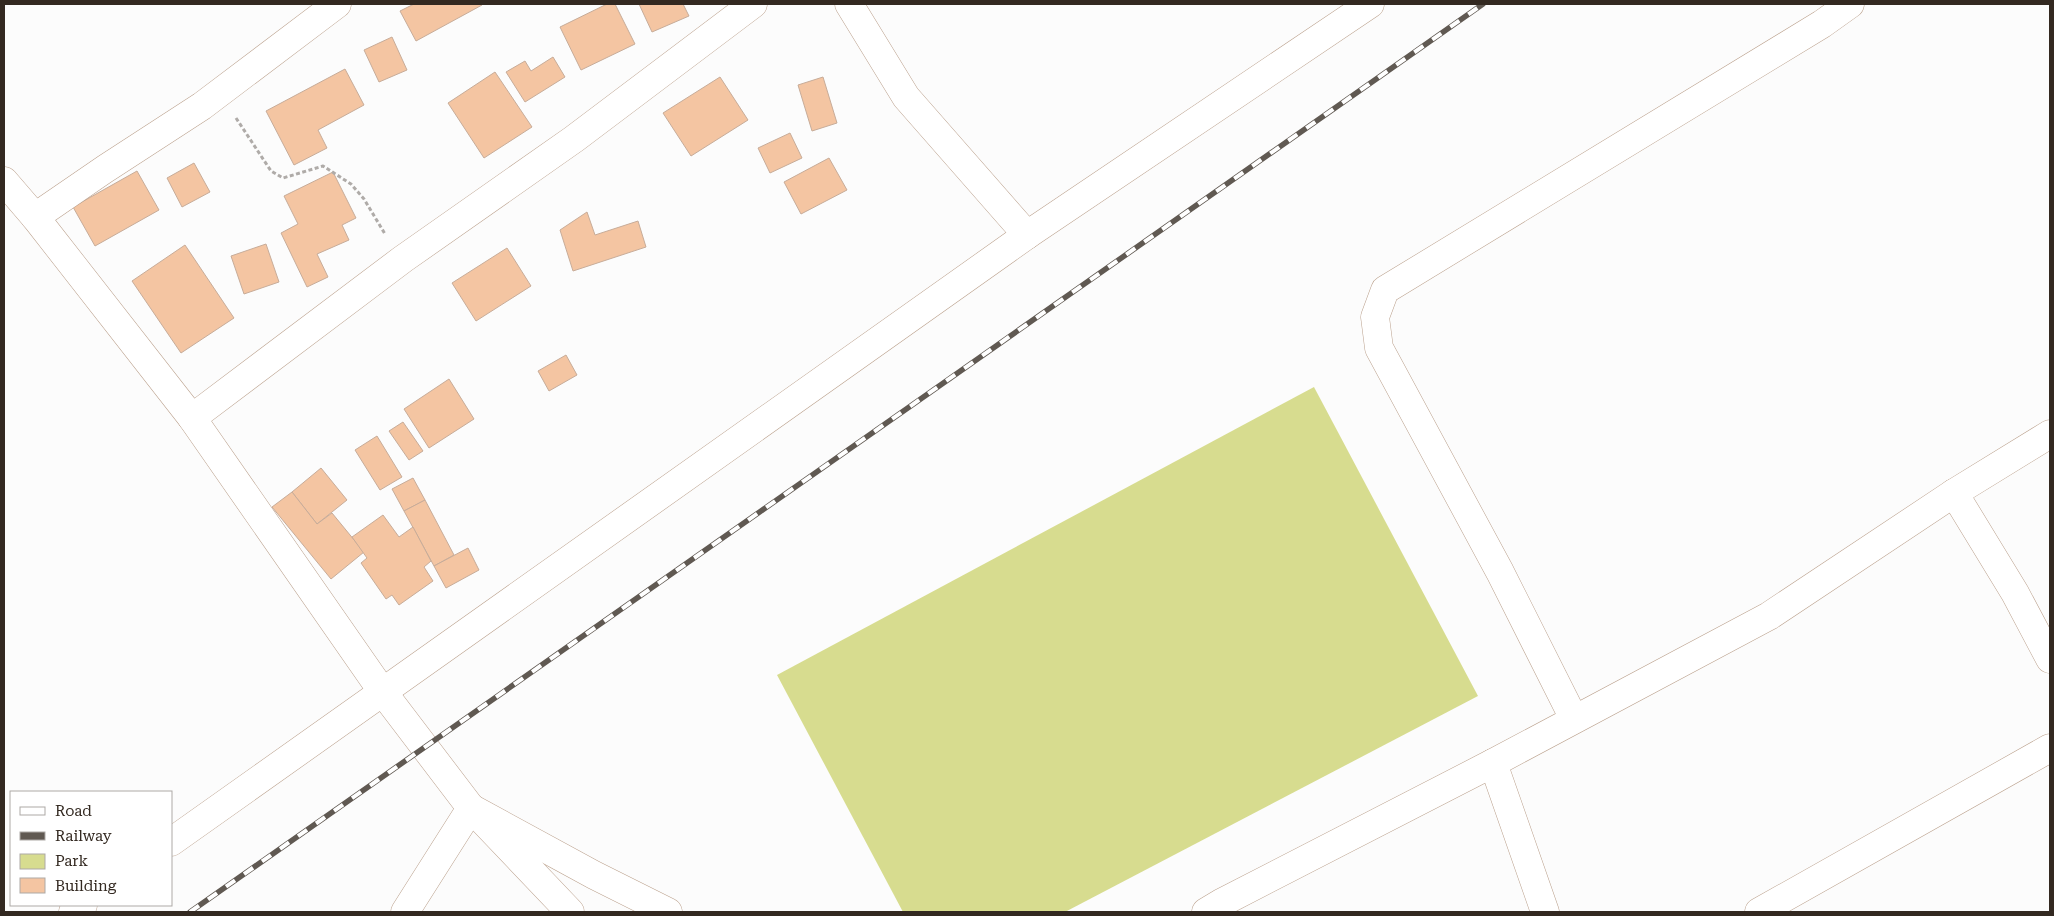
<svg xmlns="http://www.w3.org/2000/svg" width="2054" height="916" font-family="'Roboto Serif',serif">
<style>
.green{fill:#d7dc8f}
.building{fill:#f4c5a2;stroke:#c7ac99}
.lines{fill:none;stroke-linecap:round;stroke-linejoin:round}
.minor-casing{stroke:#bba18d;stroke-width:29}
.path{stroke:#afaba8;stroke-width:3;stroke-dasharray:4 2.5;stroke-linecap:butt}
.minor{stroke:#fff;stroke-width:28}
.rail-casing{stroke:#605952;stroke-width:5.5}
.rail{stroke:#fff;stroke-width:4;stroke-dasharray:11;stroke-linecap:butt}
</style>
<rect width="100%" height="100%" fill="#fcfcfc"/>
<polygon class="green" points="1314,387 1478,696 1065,912 903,912 777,675"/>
<g class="building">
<polygon points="414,4 481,4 482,5 416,41 400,11"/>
<polygon points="607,4 615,4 635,44 581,70 560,27"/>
<polygon points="639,4 683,4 689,16 652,32"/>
<polygon points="392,37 407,70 379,82 364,50"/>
<polygon points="553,57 565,77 525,102 506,72 525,61 531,71"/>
<polygon points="345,69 364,105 318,130 327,148 294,165 266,111"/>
<polygon points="495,72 532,127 484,158 448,103"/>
<polygon points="720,77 748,120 691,156 663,113"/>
<polygon points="823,77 837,123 812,131 798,85"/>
<polygon points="790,133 802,158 770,173 758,148"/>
<polygon points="829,158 847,190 801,214 784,182"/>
<polygon points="194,163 210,192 182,207 167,178"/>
<polygon points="137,171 159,210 95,246 73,207"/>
<polygon points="333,172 356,218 342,225 349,240 317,254 328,277 307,287 281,233 298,224 284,196"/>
<polygon points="587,212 595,235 638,221 646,247 573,271 560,230"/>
<polygon points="266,244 279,282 244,294 231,256"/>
<polygon points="185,245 234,318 181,353 132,281"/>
<polygon points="507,248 531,286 476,321 452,283"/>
<polygon points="566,355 577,375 549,391 538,371"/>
<polygon points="449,379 474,419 429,448 404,409"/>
<polygon points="403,422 423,451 409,460 389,431"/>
<polygon points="377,436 402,477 380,490 355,450"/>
<polygon points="321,468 347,500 317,524 292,492"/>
<polygon points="413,478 425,500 404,511 392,489"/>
<polygon points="292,492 317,524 332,513 364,552 331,579 272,507"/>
<polygon points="425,500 454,555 434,566 404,511"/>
<polygon points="383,515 399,537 413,527 431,561 424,567 433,581 399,605 392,595 386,599 361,563 367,558 352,537"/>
<polygon points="468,548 479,570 446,588 434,566"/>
</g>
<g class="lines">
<defs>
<g id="minor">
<polyline points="849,4 906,97 1027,235"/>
<polyline points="4,181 35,217 192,418 382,691 471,808 570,912"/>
<polyline points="35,217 105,169 202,106 337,4"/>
<polyline points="192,418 403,259 574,139 753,4"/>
<polyline points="1954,493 2015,593 2050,659"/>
<polyline points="1574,719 1500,572 1379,348 1375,317 1385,290 1822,24 1850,4"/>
<polyline points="1493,763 1545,912"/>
<polyline points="171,842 1027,235 1370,4"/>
<polyline points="73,912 83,905"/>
<polyline points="405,912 471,808 594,875 668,912"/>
<polyline points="1206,912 1221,903 1493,763 1769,616 1954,493 2050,434"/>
<polyline points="1759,912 2050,748"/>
</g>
</defs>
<use href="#minor" class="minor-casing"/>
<polyline class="path" points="236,118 271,171 283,178 323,166 351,184 364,199 385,234"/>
<use href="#minor" class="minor"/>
<defs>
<polyline id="rail" points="190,912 1483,4"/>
</defs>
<use href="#rail" class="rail-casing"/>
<use href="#rail" class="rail"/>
</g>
<rect width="2054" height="916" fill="none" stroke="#332921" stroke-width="10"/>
<rect x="10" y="791" width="162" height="115" fill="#ffffff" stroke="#ada9a6"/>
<rect x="20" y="807" width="25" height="8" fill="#ffffff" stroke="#ada9a6"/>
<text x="55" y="816" font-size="15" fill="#332921">Road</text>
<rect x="20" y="832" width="25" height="8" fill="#605952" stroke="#ada9a6"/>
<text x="55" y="841" font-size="15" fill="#332921">Railway</text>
<rect x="20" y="854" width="25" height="15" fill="#d7dc8f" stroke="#ada9a6"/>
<text x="55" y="866" font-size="15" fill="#332921">Park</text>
<rect x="20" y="878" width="25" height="15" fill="#f4c5a2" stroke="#ada9a6"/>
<text x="55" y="891" font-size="15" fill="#332921">Building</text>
</svg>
